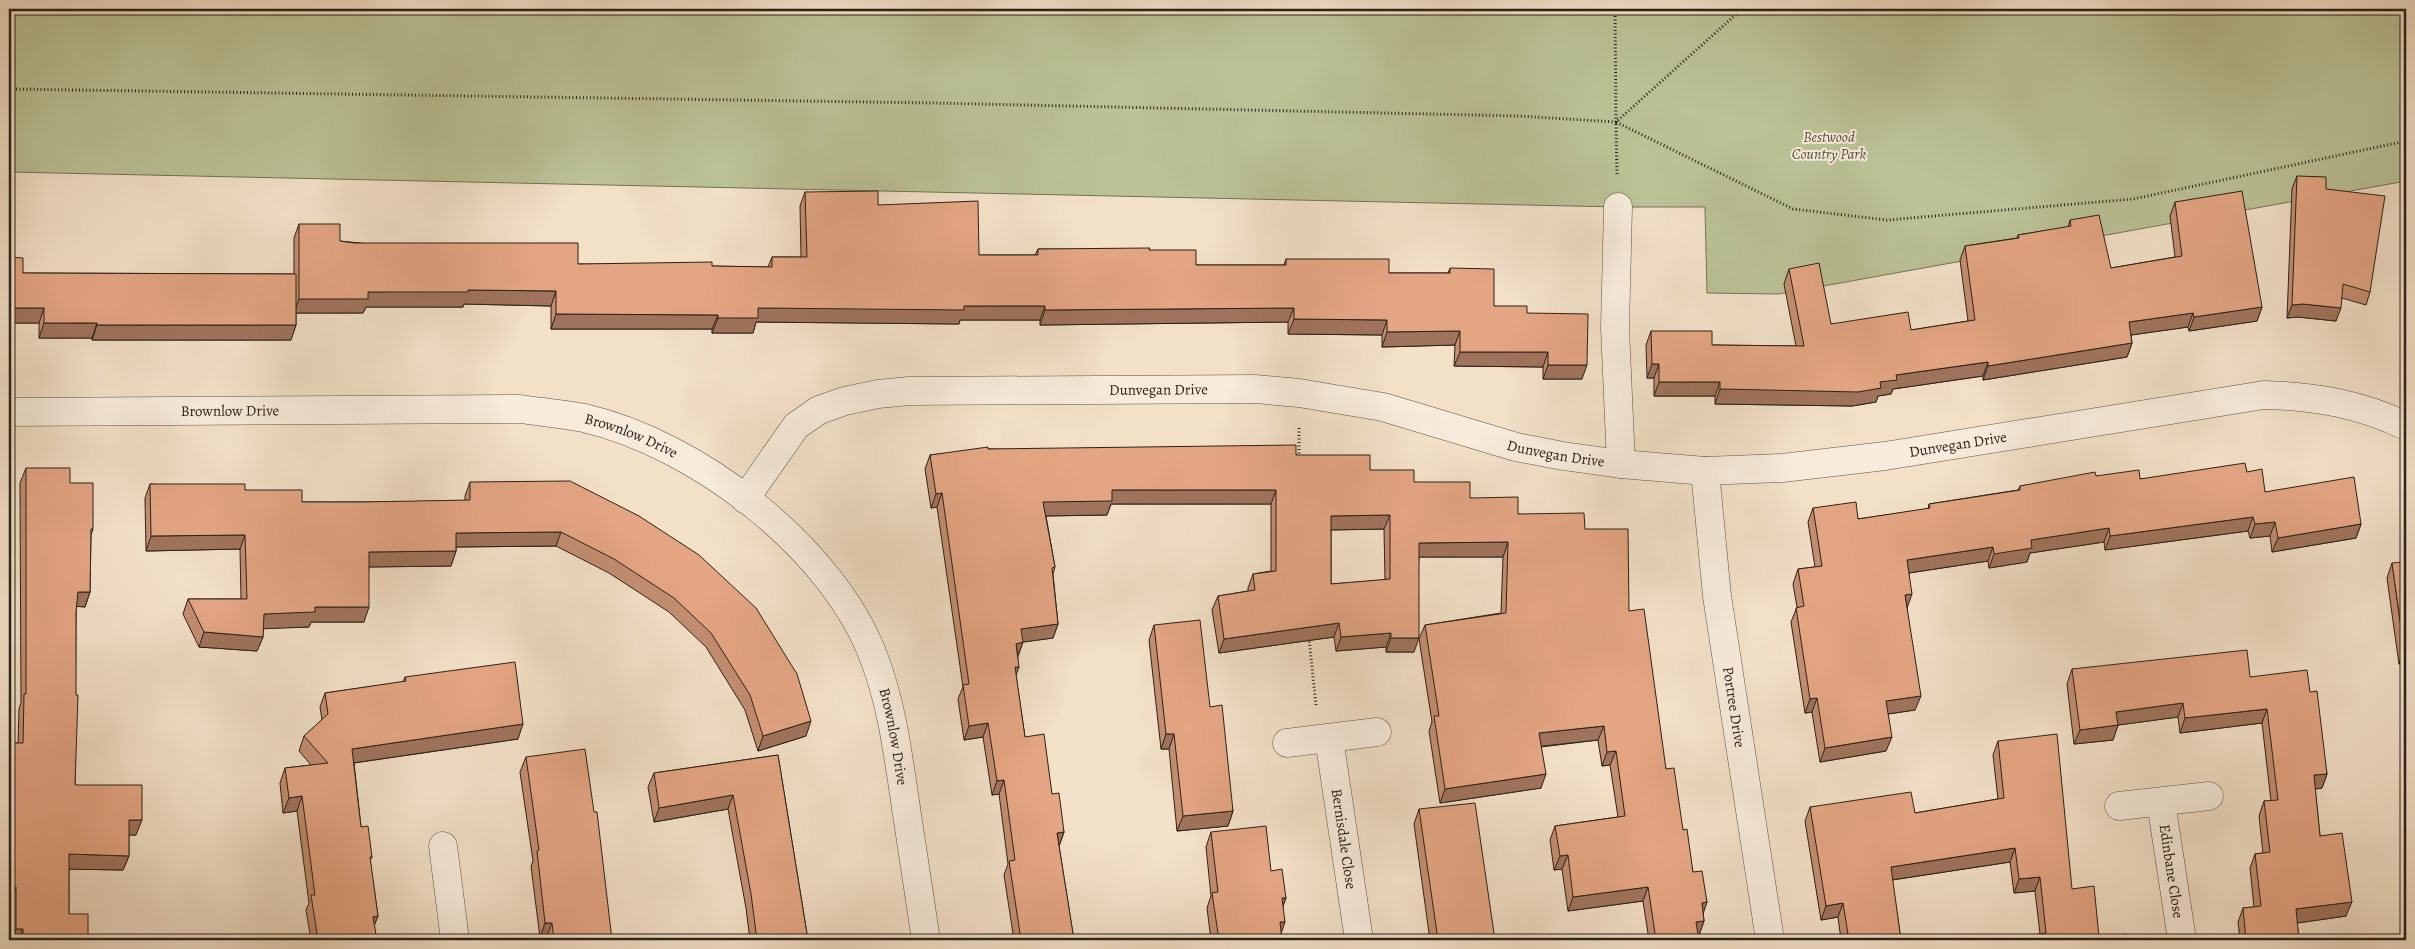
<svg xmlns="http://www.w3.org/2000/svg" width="2415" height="949" font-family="Alegreya,serif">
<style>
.green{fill:#bac296;stroke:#727257}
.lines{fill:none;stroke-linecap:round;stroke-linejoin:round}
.minor-casing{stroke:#5c5144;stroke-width:29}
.path{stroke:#2a2118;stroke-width:3;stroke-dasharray:1 2.5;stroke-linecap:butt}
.minor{stroke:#f7ebdb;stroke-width:28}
.wall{fill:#c48e71;stroke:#2a2118;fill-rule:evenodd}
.shaded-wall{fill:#a0745c;stroke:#2a2118}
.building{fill:#e4a583;stroke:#2a2118;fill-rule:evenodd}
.labels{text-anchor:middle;stroke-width:4;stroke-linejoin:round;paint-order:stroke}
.park-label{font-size:15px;font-style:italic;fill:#55513e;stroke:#f7ebdb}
.street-label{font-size:15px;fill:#2a2118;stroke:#f7ebdb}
</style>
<rect width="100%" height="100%" fill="#f2e0c7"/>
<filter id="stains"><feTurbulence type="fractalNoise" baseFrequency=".004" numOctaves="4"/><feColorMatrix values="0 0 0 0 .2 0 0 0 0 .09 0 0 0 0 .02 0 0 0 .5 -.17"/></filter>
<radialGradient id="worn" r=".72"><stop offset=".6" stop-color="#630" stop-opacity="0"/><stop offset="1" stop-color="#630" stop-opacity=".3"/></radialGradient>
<polygon class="green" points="9,9 2406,9 2406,181 1779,294 1707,293 1705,207 1618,207 9,172"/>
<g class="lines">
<defs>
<g id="minor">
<polyline points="1618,207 1615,328 1621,464"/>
<path id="s1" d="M9 412 520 409C541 412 563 414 584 418 697 444 833 548 874 658 891 702 897 748 904 794 911 843 919 892 926 940"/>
<path id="s2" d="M1705 471 1717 596 1770 940"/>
<path id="s3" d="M745 499 796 426 819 410 845 401 878 394 909 391 1255 389 1299 393 1383 407 1516 447 1563 456 1621 464 1705 471 1782 468 1885 456 2264 395C2315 396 2360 404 2406 426"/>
<path id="s4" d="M1329 738 1359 940"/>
<polyline points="1287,743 1377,732"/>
<path id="s5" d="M2161 802 2182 940"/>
<polyline points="2119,806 2209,796"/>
<polyline points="443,846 455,940"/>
</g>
</defs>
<use href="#minor" class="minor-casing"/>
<g class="path">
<polyline points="1615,9 1616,122"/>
<polyline points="9,89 934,103 1519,116 1616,122 1742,9"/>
<polyline points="1617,174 1616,122 1793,209 1887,220 2133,199 2406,141"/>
<polyline points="1299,428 1299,457"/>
<polyline points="1309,638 1316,706"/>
</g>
<use href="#minor" class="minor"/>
</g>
<g class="wall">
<polygon points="2297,176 2326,189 2370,292 2366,305 2342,298 2336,321 2298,317 2287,318 2292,189"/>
<polygon points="805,192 878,205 979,255 1035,255 1038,249 1149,250 1196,265 1284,265 1286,259 1389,273 1448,273 1450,268 1494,306 1527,313 1582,379 1543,379 1543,367 1454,366 1455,345 1382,347 1382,335 1288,334 1288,322 1040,325 1040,320 960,320 959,324 756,322 753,333 712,333 712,329 551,329 551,306 464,304 463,307 366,307 363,313 296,313 296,325 291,340 92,340 92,338 39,338 39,323 9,323 9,257 23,273 294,274 294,238 299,224 340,241 578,264 768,267 772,257 801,257 800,206"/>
<polygon points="2175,202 2262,307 2257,321 2189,331 2188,327 2131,335 2132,343 2127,357 2008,376 1983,380 1983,376 1893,389 1891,394 1878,396 1876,402 1852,406 1715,404 1715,396 1654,396 1654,378 1647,378 1646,345 1651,331 1712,345 1796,346 1784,284 1789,269 1831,324 1911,330 1968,321 1960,260 1965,246 2017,238 2018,235 2068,227 2070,220 2111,268 2175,257 2170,216"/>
<path d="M988 449 1296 455 1370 470 1470 498 1518 514 1585 529 1629 611 1666 769 1683 830 1693 872 1707 902 1703 912 1704 921 1699 935H1698L1699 940H1649L1643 901 1568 911 1562 869 1554 870 1550 840 1555 826 1618 817 1610 765 1602 766 1598 740 1541 747V788L1440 803 1429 731 1432 722 1419 639 1425 625 1501 613 1503 557H1419L1414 652H1386V647L1336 651 1334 637 1219 653 1212 610 1218 596 1248 591V588L1253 574 1271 571V504H1111L1107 515 1046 516 1055 567 1053 574 1058 624 1053 638 1023 642 1018 656 1016 676 1025 737 1052 794 1064 832 1059 846 1074 940H1014L1004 875 1008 864 999 794 992 795 983 737 964 740 958 699 963 687 937 507 931 508 925 469 930 455ZM1384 529 1385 580 1331 584V530Z"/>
<polygon points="26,468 93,529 91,535 90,592 85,607 76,606 76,612 75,785 136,835 129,835 129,856 123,870 69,869 69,914 88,940 11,940 11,902 9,902 9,754 13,743 18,743 19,709 21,703 20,483"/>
<polygon points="2247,472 2265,492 2361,524 2356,538 2272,552 2270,536 2250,538 2248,531 2105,550 2104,542 2030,553 2027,562 1989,568 1988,561 1909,573 1907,607 1915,710 1888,714 1886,751 1820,762 1812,712 1805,713 1791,622 1797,607 1793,584 1798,569 1815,567 1808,522 1813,508 1858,519 1928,509 1929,504 2018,490 2020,486 2096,476 2140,479"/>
<polygon points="470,482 639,516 806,736 758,751 745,710 706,647 669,612 609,573 556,546 456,547 456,551 451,566 369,567 364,622 311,622 309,627 263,628 263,637 257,651 199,647 183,614 188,599 241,599 240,549 146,551 145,498 150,484 245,490 302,502 363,502 465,501 465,496"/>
<polygon points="2392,563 2406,663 2399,664 2387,578"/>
<polygon points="1154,625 1210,707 1233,811 1228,826 1177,831 1169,749 1161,749 1149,640"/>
<polygon points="2072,669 2250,677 2310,692 2327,774 2322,788 2315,789 2320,836 2346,916 2297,923 2299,940 2240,940 2238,922 2243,908 2254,907 2250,868 2255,854 2263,853 2259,816 2264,801 2271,801 2262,723 2180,733 2178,717 2118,725 2113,740 2074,744 2067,684"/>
<polygon points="405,677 518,739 354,763 361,827 372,857 370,861 378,916 374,926 377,940 311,940 306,910 309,903 297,811 283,813 280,783 285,768 311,765 299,751 304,736 322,720 320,707 325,693 403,682"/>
<polygon points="1998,741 2072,889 2099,937 2127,940 2006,940 2006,939 2040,934 2035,891 2014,893 2010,862 1892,880 1901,940 1841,940 1838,917 1821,920 1805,821 1810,807 1915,813 1998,799 1993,755"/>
<polygon points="778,755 808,940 750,940 746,908 728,809 654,822 648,787 654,773"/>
<polygon points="526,757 612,940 547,940 546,938 540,938 531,866 533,861 520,772"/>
<polygon points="1419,809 1495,940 1430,940 1414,824"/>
<polygon points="1211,832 1271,871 1286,898 1283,906 1281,933 1282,940 1211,940 1207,908 1211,896 1206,847"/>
</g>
<g class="shaded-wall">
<polygon points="468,290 556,291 551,306 464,304 463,307 366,307 363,313 294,313 299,299 368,292"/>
<polygon points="2303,304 2341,308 2336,321 2298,317 2287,318 2292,305"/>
<polygon points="964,306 1045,306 1040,320 960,320 959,324 756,322 753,333 712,333 718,318 758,308"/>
<polygon points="2262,307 2257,321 2189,331 2194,317"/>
<polygon points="9,308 44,308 39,323 9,323"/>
<polygon points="1294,308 1288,322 1040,325 1045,310"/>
<polygon points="2193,313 2188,327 2124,336 2129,322"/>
<polygon points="556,314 718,315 712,329 551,329"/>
<polygon points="1294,319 1387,320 1382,335 1288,334"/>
<polygon points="44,323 97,323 92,338 39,338"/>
<polygon points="97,325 296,325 291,340 92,340"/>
<polygon points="1460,331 1455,345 1382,347 1387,332"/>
<polygon points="2132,343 2127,357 1983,380 1988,366"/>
<polygon points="1460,352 1548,352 1543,367 1454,366"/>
<polygon points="1988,362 1983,376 1893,389 1891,394 1878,396 1876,402 1852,406 1715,404 1720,389 1880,382 1896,375"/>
<polygon points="1652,364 1659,364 1654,378 1647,378"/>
<polygon points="1548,365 1587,365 1582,379 1543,379"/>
<polygon points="1659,382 1720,382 1715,396 1654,396"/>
<polygon points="1112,490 1276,490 1271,504 1111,504 1107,515 1038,516 1043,502"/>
<polygon points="942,493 937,507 931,508 936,494"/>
<polygon points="1390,515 1384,529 1326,530 1331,516"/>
<polygon points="2253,517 2248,531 2105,550 2110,536"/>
<polygon points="2275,522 2270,536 2250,538 2255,524"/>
<polygon points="2361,524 2356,538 2272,552 2278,538"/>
<polygon points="2109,528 2104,542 2030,553 2027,562 1989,568 1994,554 2031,540"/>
<polygon points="561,532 556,546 451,547 456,533"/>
<polygon points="245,535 240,549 146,551 151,536"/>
<polygon points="1508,542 1503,557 1414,557 1419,543"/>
<polygon points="1993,547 1988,561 1902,574 1907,560"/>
<polygon points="456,551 451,566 364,567 369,552"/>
<polygon points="78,592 90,592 85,607 72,606"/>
<polygon points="1912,594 1907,608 1905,595"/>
<polygon points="315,607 369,607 364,622 311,622 309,627 259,629 264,614"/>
<polygon points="1339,623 1334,637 1219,653 1224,639"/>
<polygon points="1058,624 1053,638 1016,643 1021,629"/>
<polygon points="204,632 263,637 257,651 199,647"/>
<polygon points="1391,633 1386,647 1336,651 1341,637"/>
<polygon points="1391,638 1419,638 1414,652 1386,652"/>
<polygon points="1023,642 1018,656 1016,644"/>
<polygon points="2404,649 2406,649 2406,663 2399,664"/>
<polygon points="1015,667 1019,667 1014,681"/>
<polygon points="1921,696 1915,710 1881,715 1886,701"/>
<polygon points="1817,698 1812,712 1805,713 1810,699"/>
<polygon points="2183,703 2178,717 2111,726 2116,712"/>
<polygon points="2267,709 2262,723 2180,733 2185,718"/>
<polygon points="811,721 806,736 758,751 763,736"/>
<polygon points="988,723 983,737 964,740 969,726"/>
<polygon points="523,724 518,739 346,764 352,749"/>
<polygon points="2118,725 2113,740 2074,744 2080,730"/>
<polygon points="1604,726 1598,740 1534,747 1539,733"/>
<polygon points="1166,734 1174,734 1169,749 1161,749"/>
<polygon points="1892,737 1886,751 1820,762 1825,748"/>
<polygon points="1616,751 1610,765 1602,766 1607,752"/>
<polygon points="1546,774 1541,788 1440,803 1445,789"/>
<polygon points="2327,774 2322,788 2309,790 2314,775"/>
<polygon points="1004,780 999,794 992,795 997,781"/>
<polygon points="733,795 728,809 654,822 659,808"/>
<polygon points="302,796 297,811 283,813 289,798"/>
<polygon points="1233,811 1228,826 1177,831 1183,816"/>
<polygon points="129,820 142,820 136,835 123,835"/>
<polygon points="1064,832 1059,846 1057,833"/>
<polygon points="2015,848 2010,862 1885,881 1891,867"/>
<polygon points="69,854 129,856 123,870 64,869"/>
<polygon points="1568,855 1562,869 1554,870 1560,856"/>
<polygon points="2040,877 2035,891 2014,893 2019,879"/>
<polygon points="9,887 16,887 11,902 9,902"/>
<polygon points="1648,887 1643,901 1568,911 1573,897"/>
<polygon points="1282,898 1286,898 1280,913"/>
<polygon points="1707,902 1702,917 1702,903"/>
<polygon points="2352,902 2346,916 2291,924 2296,909"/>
<polygon points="1843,903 1838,917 1821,920 1826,906"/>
<polygon points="378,916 372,931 373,917"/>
<polygon points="1704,921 1699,935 1691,936 1696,922"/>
<polygon points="1280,922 1285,922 1280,937"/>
<polygon points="545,923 552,923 546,938 540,938"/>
<polygon points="16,929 23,929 19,940 12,940"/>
</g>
<g class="building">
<polygon points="2297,176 2326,177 2326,189 2385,196 2370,292 2343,284 2341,308 2303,304 2292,305"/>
<polygon points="878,191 878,205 978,201 979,255 1038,255 1038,249 1150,248 1149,250 1196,250 1196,265 1286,265 1286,259 1389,259 1389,273 1450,273 1450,268 1494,269 1494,306 1527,306 1527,313 1588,314 1587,365 1548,365 1548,352 1460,352 1460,331 1387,332 1387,320 1294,319 1294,308 1045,310 1045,306 964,306 964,310 758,308 758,318 718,318 718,315 556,314 556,291 468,290 468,292 368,292 368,299 299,299 299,224 340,224 340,241 354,243 578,243 578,264 712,262 712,266 772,267 772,257 807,257 805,192"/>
<polygon points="2242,191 2262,307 2194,317 2193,313 2129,322 2132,343 2013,362 1988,366 1988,362 1896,375 1897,380 1880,382 1881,388 1858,392 1720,389 1720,382 1659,382 1659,364 1652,364 1651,331 1712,331 1712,345 1804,346 1789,269 1819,263 1831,324 1908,312 1911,330 1975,320 1965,246 2019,238 2018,235 2071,226 2070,220 2099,215 2111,268 2182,256 2175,202"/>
<polygon points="9,257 23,258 23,273 296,274 296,325 97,325 97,323 44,323 44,308 9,308"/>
<path d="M1296 445V455H1370V470H1414V482H1470V498L1518 497V514L1584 513 1585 529H1628L1629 611 1644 609 1666 769 1674 768 1683 830 1687 829 1693 872 1702 871 1707 902 1702 903 1704 921 1696 922 1699 940H1656L1648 887 1573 897 1568 855 1560 856 1555 826 1625 816 1616 751 1607 752 1604 726 1539 733 1546 774 1445 789 1434 716H1439L1425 625 1506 613 1508 542 1419 543V638H1391V633L1341 637 1339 623 1224 639 1218 596 1255 590 1253 574 1276 571V490H1112V501L1043 502 1055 567 1052 568 1058 624 1021 629 1023 642 1016 644 1019 667H1015L1025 737 1044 734 1052 794 1059 793 1064 832 1057 833 1074 940H1021L1009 861 1015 860 1004 780 997 781 988 723 969 726 963 685 969 684 942 493 936 494 930 455 988 447V449ZM1390 515V579L1331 584V516Z"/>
<polygon points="2245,463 2247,472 2262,469 2265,492 2354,477 2361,524 2278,538 2275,522 2255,524 2253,517 2110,536 2109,528 2031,540 2032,548 1994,554 1993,547 1907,560 1912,594 1905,595 1921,696 1886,701 1892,737 1825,748 1817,698 1810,699 1796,608 1804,606 1798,569 1822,566 1813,508 1856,502 1858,519 1930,508 1929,504 2020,490 2020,486 2095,472 2096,476 2139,470 2140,479"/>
<polygon points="26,468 70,468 70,483 93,483 93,529 91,529 90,592 78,592 76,612 76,695 78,695 75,785 142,785 142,820 129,820 129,856 69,854 69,914 88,914 88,940 23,940 23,929 16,929 16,887 9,887 9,831 13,743 23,743 24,694 26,694"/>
<polygon points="570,481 639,516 699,555 756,608 797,674 811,721 763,736 750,695 711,633 674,598 614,559 561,532 456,533 456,551 369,552 369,607 315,607 315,612 264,614 263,637 204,632 188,599 247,599 245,535 151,536 150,484 245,484 245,490 302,490 302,502 363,502 470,500 470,482"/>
<polygon points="2406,562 2406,649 2404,649 2392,563"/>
<polygon points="1200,620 1210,707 1222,705 1233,811 1183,816 1174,734 1166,734 1154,625"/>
<polygon points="2247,650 2250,677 2307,670 2310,692 2317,691 2327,774 2314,775 2320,836 2342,833 2352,902 2296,909 2299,940 2246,940 2243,908 2261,906 2255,854 2270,852 2264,801 2278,800 2267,709 2185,718 2183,703 2116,712 2118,725 2080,730 2072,669"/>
<polygon points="515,662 523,724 352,749 361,827 368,826 372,857 370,857 378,916 373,917 377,940 318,940 311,895 315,895 302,796 289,798 285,768 328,763 304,736 328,714 325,693 406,681 405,677"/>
<polygon points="2057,734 2072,889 2094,886 2099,937 2126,934 2127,940 2006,940 2006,939 2046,933 2040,877 2019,879 2015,848 1891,867 1901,940 1849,940 1843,903 1826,906 1810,807 1911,792 1915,813 2004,798 1998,741"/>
<polygon points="585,749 594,812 597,812 612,940 554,940 552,923 545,923 537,851 539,850 526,757"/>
<polygon points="778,755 808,940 757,940 751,894 733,795 659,808 654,773"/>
<polygon points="1475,803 1495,940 1438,940 1419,809"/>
<polygon points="1266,826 1271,871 1282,869 1286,898 1282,898 1285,922 1280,922 1282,940 1219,940 1212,893 1218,892 1211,832"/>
</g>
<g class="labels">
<g class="park-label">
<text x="1829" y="142">Bestwood<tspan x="1829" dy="17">Country Park</tspan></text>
</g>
<g class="street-label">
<text dy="5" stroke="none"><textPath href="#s3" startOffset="459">Dunvegan Drive</textPath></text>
<text dy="5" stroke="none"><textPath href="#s1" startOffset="221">Brownlow Drive</textPath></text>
<text dy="5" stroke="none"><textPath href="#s1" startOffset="626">Brownlow Drive</textPath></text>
<text dy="5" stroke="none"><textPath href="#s3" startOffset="1269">Dunvegan Drive</textPath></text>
<text dy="5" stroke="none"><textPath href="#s3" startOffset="864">Dunvegan Drive</textPath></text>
<text dy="5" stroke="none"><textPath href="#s2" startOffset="238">Portree Drive</textPath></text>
<text dy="5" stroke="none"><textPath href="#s1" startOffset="1046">Brownlow Drive</textPath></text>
<text dy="5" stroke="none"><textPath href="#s4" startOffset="102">Bernisdale Close</textPath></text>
<text dy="5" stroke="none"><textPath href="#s5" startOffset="70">Edinbane Close</textPath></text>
</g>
</g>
<rect width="2415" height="949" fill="none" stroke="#f2e0c7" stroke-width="30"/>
<rect x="10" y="10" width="2395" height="929" fill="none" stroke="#2a2118" stroke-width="2.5"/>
<rect x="15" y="15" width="2385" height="919" fill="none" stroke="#2a2118"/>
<rect width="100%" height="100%" filter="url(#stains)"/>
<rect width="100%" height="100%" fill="url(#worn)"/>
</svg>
